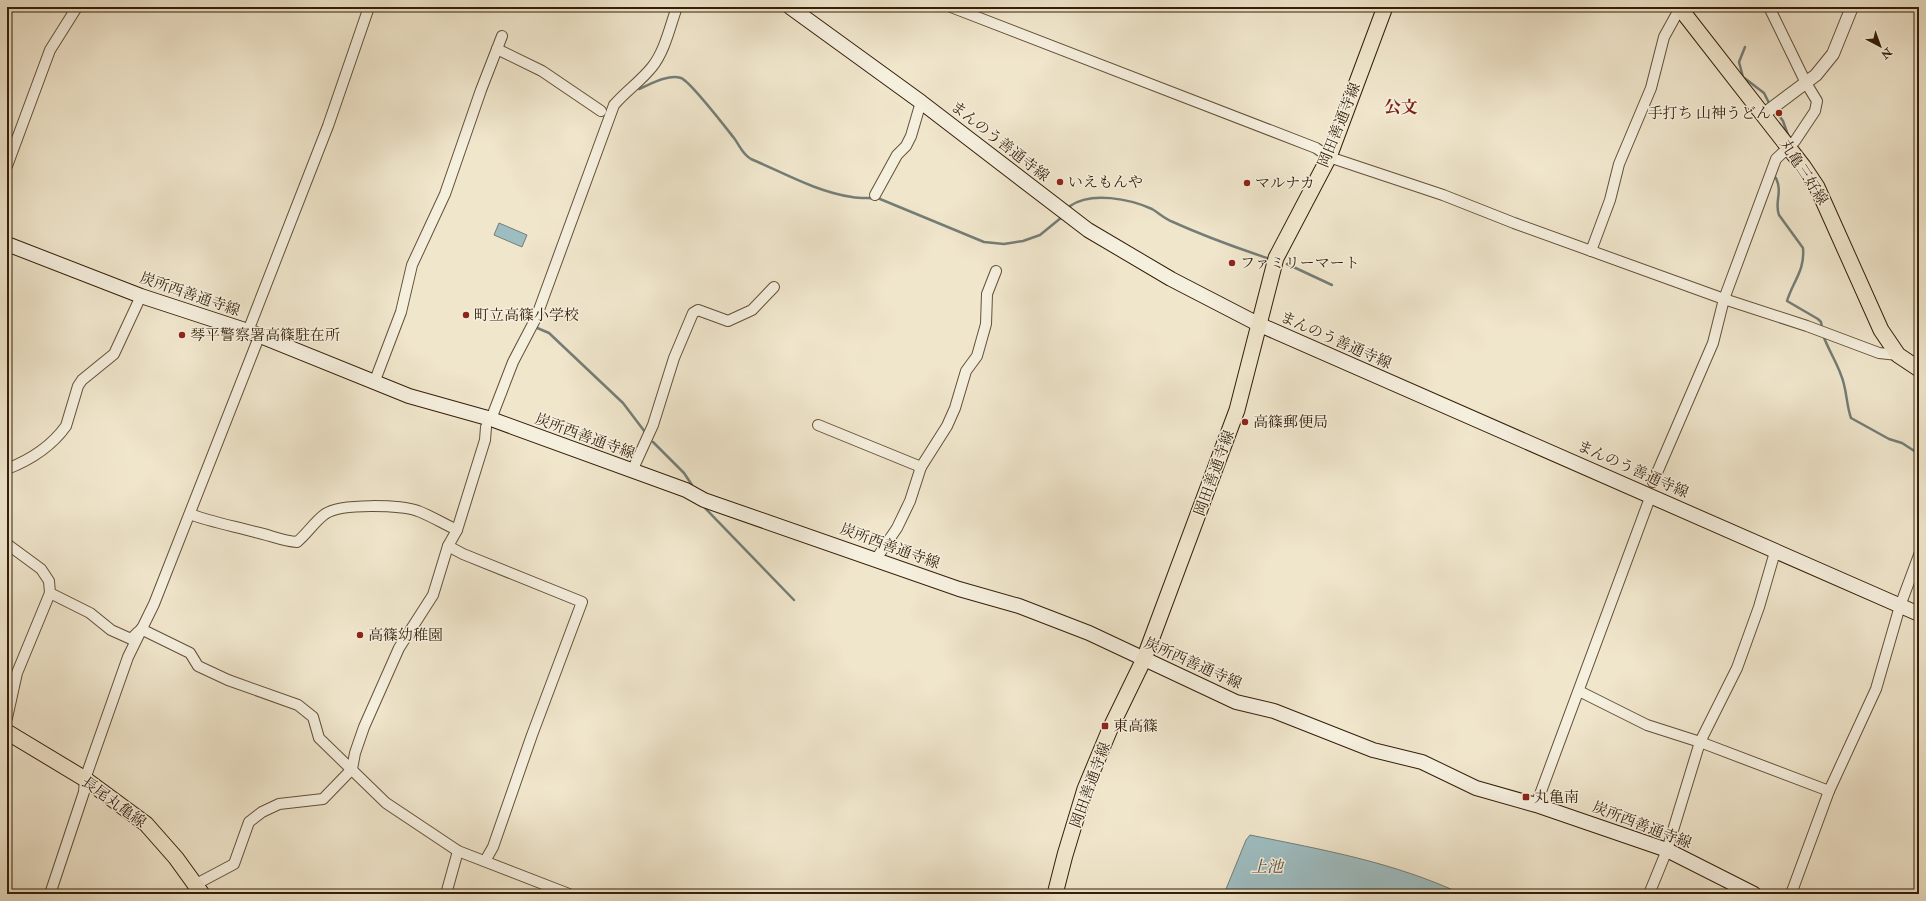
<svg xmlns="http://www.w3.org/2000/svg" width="1926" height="901" font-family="'IM FELL Double Pica','Noto Serif JP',serif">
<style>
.water{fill:#9ebdc1;stroke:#747d77}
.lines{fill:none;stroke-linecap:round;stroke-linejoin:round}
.stream{stroke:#747d77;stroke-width:2.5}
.minor-casing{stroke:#635038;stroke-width:12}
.tertiary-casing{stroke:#635038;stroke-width:14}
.secondary-casing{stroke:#341e07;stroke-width:16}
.primary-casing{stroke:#341e07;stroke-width:17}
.minor{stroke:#f5efde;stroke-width:10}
.tertiary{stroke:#f5efde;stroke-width:12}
.secondary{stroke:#f5efde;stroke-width:14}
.primary{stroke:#f0e6cc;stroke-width:15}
.poi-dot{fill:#8f2418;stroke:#f5efde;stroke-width:1.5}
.labels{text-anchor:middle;stroke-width:3;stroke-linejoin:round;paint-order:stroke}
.poi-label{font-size:15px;fill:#341e07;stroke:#f5efde;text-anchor:start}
.street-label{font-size:15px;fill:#341e07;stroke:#f5efde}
.water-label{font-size:16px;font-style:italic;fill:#544e3f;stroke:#f5efde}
.quarter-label{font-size:17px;font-weight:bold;fill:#7a1f14;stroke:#f5efde}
</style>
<rect width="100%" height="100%" fill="#f0e6cc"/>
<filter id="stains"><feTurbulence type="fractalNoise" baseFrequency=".005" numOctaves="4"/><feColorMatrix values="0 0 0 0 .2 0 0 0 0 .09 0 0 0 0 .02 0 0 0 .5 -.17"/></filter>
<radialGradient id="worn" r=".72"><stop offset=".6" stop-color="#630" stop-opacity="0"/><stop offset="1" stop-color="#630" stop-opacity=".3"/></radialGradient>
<g class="water">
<polygon points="499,223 527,235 522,247 494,235"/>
<path d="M1250 835C1324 850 1393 862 1462 894H1224L1246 840Z"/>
</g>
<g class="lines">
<g class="stream">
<polyline points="1745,47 1739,62 1743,77 1764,93 1770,105"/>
<path d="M639 89C651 84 668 74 681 78 690 81 726 128 734 138 740 146 742 154 751 159 784 173 817 192 852 197 862 199 871 197 880 199L984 242 1004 244 1023 241 1040 235 1062 217"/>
<polyline points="1775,110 1783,121 1788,135"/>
<path d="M1776 178C1783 193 1774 202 1779 215L1803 248C1805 271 1793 281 1787 301L1818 319 1821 322 1822 328"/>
<path d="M1070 206C1091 191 1130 199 1152 209 1159 213 1165 219 1173 222 1204 236 1237 248 1270 259"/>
<polyline points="1287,264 1332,285"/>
<polyline points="535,327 549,333 623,403 645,432"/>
<path d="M1823 335C1828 349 1836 361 1841 375 1847 389 1846 404 1851 418L1889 439 1902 443 1919 454"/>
<polyline points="653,442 684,473 692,485"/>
<polyline points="704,507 794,600"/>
</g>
<defs>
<g id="minor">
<polyline points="951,7 1316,148 1329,157 1443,195 1514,223 1724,299 1807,326 1879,353 1898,355"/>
<polyline points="497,49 542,71 601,111"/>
<polyline points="7,166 50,50 77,7"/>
<polyline points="875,195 897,155 906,146 911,136 921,102"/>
<polyline points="1591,251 1610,200 1619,164 1651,88 1664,37 1680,8"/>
<polyline points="248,331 328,126 369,7"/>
<polyline points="374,383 401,312 412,265 445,194 481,90 502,36"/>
<path d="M491 419 513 362 536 318 544 296 614 105C626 91 641 81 652 67 665 51 670 26 677 7"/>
<polyline points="818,425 921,467"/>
<path d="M7 469C30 460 51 447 66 426L78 386 82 380 114 354 141 296"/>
<polyline points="632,471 653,425 674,358 693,313 698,310 728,321 752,310 774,287"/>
<polyline points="1653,482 1713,343 1724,299 1776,159 1795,141 1815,111 1817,101 1806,83 1769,7"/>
<path d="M190 514C211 522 233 526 255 532 270 535 282 541 297 542 307 534 314 522 325 514 341 503 400 505 418 511 431 516 444 524 457 530"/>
<polyline points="7,544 41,569 49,581 50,593 90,613 111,630 131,639 138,632"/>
<polyline points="448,546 463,554 582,602 532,735 493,847 485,861"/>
<polyline points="876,559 897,528 910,501 921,467 947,426 955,408 966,371 977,356 986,324 987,294 996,271"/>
<polyline points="141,629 190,653 198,666 228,680 298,705 313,717 319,738 386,803 458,851 569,894"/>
<polyline points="1579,691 1647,725 1700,742 1829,791"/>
<polyline points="7,718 17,673 50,593"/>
<polyline points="1536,805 1651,495"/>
<polyline points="50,894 84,792 85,779 128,657 154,604 257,342"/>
<polyline points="192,894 202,881 234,864 249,822 262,812 279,804 323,799 352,769 355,753 364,727 399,648 433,595 448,546 457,530 485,440 486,427"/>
<polyline points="446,894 458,851"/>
<polyline points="1649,894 1667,850 1700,742 1737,668 1759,607 1775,552"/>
<polyline points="1791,894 1829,791 1876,689 1900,606 1919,555"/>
</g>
<polyline id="tertiary" points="1764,114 1816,75 1833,54 1852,7"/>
<g id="secondary">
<polyline points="790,7 921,102 1088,230 1171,279 1258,324 1919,614"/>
<polyline points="7,244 141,296 248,331 409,396 491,419 686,490 704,500 959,589 1019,606 1089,633 1236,702 1274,711 1373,750 1422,762 1476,788 1536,805 1667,850 1754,894"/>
</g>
<g id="primary">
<polyline points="1679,7 1803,166 1817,187 1826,207 1881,330 1898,355 1919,369"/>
<polyline points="7,732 85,779 146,824 176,858 202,894"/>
<polyline points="1055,894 1065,855 1085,789 1110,729 1144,659 1237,410 1276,258 1329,157 1385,7"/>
</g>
</defs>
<use href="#minor" class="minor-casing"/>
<use href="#tertiary" class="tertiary-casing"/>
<use href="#secondary" class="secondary-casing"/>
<use href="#primary" class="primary-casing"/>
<use href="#minor" class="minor"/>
<use href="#tertiary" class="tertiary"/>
<use href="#secondary" class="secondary"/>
<use href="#primary" class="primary"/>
</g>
<g class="poi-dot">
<circle cx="1779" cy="113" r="4"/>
<circle cx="1060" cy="182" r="4"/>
<circle cx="1247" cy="183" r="4"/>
<circle cx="1232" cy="263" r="4"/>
<circle cx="466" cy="315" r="4"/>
<circle cx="182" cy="335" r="4"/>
<circle cx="1245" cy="422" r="4"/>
<circle cx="360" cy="635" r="4"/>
<rect x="1101" y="722" width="8" height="8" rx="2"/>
<rect x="1522" y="793" width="8" height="8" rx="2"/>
</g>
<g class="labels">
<g class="poi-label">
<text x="1771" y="118" text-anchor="end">手打ち 山神うどん</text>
<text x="1068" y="187">いえもんや</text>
<text x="1255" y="188">マルナカ</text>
<text x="1240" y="268">ファミリーマート</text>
<text x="474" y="320">町立高篠小学校</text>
<text x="190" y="340">琴平警察署高篠駐在所</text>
<text x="1253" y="427">高篠郵便局</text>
<text x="368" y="640">高篠幼稚園</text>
<text x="1113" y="731">東高篠</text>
<text x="1534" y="802">丸亀南</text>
</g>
<g class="street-label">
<text transform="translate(1339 125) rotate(-68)" y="5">岡田善通寺線</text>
<text transform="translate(1000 141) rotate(38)" y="5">まんのう善通寺線</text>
<text transform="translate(1804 172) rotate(57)" y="5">丸亀三好線</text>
<text transform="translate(190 294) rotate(19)" y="5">炭所西善通寺線</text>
<text transform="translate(1336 340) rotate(24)" y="5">まんのう善通寺線</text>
<text transform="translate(585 436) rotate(20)" y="5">炭所西善通寺線</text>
<text transform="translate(1633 469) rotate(24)" y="5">まんのう善通寺線</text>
<text transform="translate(1214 473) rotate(-70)" y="5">岡田善通寺線</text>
<text transform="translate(890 546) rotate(20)" y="5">炭所西善通寺線</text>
<text transform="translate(1193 663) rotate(24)" y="5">炭所西善通寺線</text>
<text transform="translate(1090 785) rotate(-70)" y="5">岡田善通寺線</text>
<text transform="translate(114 802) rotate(36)" y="5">長尾丸亀線</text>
<text transform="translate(1642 825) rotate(21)" y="5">炭所西善通寺線</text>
</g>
<g class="water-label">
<text x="1267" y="872">上池</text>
</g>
<g class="quarter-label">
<text x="1401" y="113">公文</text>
</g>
</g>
<rect width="1926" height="901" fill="none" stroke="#f0e6cc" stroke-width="24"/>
<rect x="8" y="8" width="1910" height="885" fill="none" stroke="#341e07" stroke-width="2"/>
<rect x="12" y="12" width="1902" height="877" fill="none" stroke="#341e07"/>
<g transform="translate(1880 46) rotate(139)" stroke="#f5efde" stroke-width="3" paint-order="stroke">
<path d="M0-3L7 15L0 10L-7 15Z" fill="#341e07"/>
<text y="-6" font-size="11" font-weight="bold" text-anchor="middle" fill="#341e07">N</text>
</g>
<rect width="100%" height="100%" filter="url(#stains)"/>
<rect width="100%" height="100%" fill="url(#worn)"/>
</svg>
